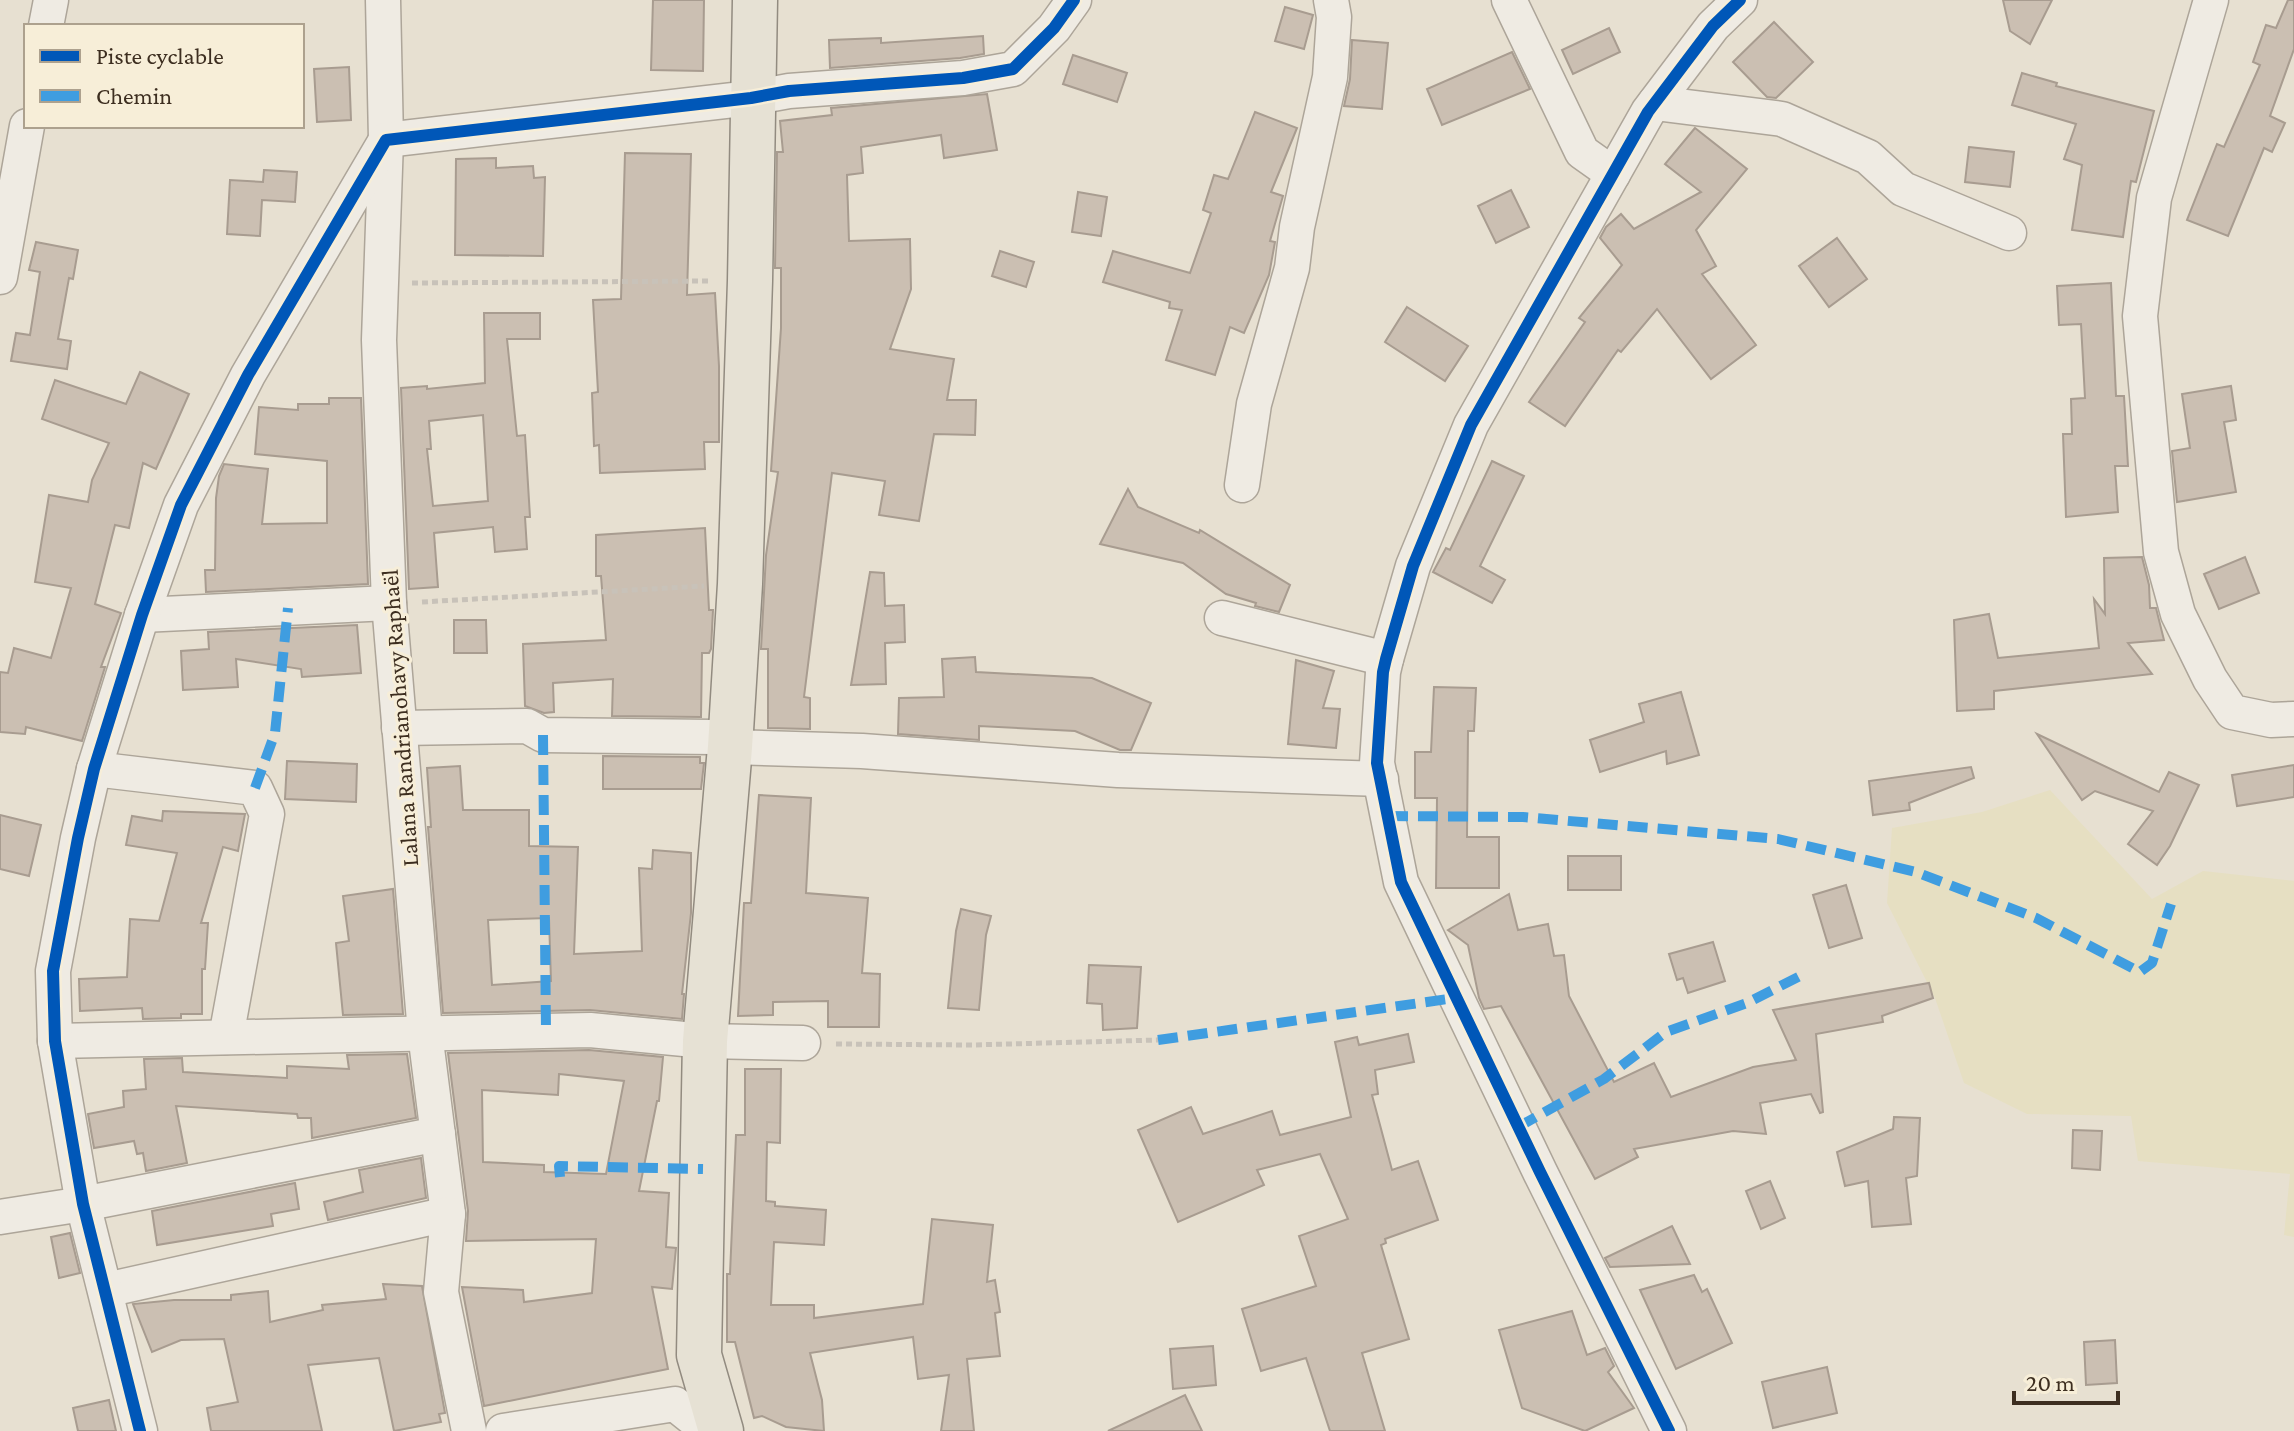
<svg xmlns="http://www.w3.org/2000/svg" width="2294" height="1431" font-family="'Crimson Pro',serif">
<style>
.farmland{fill:#e6dfc2}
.building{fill:#cbbfb2;stroke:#a89c90;stroke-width:2;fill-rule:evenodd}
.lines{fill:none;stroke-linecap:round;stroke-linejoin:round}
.minor-casing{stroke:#ada599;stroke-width:37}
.major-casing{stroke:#928b80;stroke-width:47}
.path{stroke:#c8c2b9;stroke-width:5;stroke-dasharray:6 4;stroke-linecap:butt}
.minor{stroke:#efebe3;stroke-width:34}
.major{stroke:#e6e1d4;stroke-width:44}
.quiet{stroke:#3f9de0;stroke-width:10;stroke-dasharray:20 10;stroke-linecap:butt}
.cycleway-casing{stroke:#f7eed8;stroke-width:17}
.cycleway{stroke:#0057b8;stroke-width:12}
.labels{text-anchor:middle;stroke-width:6;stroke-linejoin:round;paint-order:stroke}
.street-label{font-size:24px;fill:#3d2e20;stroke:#f7eed8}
</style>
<rect width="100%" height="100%" fill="#e7e0d1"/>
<polygon class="farmland" points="2050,790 2152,899 2203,871 2294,881 2294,1237 2284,1235 2290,1174 2138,1161 2131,1116 2027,1114 1964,1083 1935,998 1887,903 1892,828 1982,812"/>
<g class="building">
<polygon points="653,0 704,0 703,71 651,70"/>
<polygon points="2003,0 2052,0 2030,44 2010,31"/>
<polygon points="2288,0 2294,0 2294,49 2270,116 2285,123 2272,152 2264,148 2228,236 2187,220 2217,144 2224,147 2260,65 2253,62 2266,25 2276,28"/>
<polygon points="1285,7 1313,15 1304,49 1275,41"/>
<polygon points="1774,22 1813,62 1776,98 1767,97 1733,62"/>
<polygon points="1609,28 1620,52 1573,74 1562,50"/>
<polygon points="983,36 984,54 960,58 830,68 829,40 881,38 881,43"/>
<polygon points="1352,40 1388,43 1382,109 1344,106 1350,79"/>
<polygon points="1512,52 1530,89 1442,125 1427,89"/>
<polygon points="1073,55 1127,73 1117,102 1063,84"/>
<polygon points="349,67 351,120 317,122 314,69"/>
<polygon points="2022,73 2057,83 2056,86 2154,111 2136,182 2131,181 2123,237 2072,230 2082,165 2064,159 2076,124 2012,105"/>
<polygon points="987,94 997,150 944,158 941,135 861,147 863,173 847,175 849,241 910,239 911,289 890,349 954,359 947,400 976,400 975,435 934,434 919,521 879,515 885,481 832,473 804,697 810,698 810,729 768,728 768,649 761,649 766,555 778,472 771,471 781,328 781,268 775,268 777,152 783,152 780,121 832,115 831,108"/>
<polygon points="1255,112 1297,128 1271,192 1283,196 1270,241 1275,242 1269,275 1244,333 1230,327 1215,375 1166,360 1182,310 1169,308 1170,302 1103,282 1113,251 1190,273 1211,213 1203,210 1214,175 1228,179"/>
<polygon points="1695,128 1747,169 1696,230 1716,266 1702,274 1756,345 1711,379 1657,309 1621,352 1618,350 1565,426 1529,402 1585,322 1579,318 1622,265 1600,238 1606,227 1621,214 1634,229 1701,192 1665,164"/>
<polygon points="1969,147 2014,152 2010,187 1965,182"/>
<polygon points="625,153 691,154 687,295 715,293 719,366 719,442 704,442 705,469 600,473 599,445 594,446 592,393 598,392 593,300 621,299"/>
<polygon points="496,158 496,168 533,166 534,178 545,177 543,256 455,255 456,159"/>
<polygon points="264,170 297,172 295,202 262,200 260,236 227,234 230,180 263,182"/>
<polygon points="1511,190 1529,227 1496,243 1478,206"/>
<polygon points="1078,192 1107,197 1101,236 1072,232"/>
<polygon points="1837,238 1867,279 1829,307 1799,266"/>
<polygon points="36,242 78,250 73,279 69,278 58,339 71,341 67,369 11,361 16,333 30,335 40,272 29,270"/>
<polygon points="1000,251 1034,262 1026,287 992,276"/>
<polygon points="2111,283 2116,396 2124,396 2128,466 2115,466 2118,512 2066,517 2063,434 2072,434 2071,399 2085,398 2081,324 2059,325 2057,286"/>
<polygon points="1407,307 1468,346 1445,381 1385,342"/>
<path d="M484 313H540V339H507L517 436 525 435 530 517H525L527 549 495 552 493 527 434 533 438 587 409 589 401 388 427 386V389L485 383ZM483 415 488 501 433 506 427 449H431L429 421Z"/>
<polygon points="140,372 189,394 156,469 143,463 129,528 115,525 95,604 121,613 101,667 105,667 82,741 26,727 25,734 0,732 0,672 8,673 14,648 51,658 71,588 35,582 49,495 88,502 92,480 109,443 42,419 55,380 126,404"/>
<polygon points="2231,386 2236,420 2224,422 2236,492 2177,502 2172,451 2190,448 2182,394"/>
<polygon points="329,398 361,398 368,584 206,592 205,570 215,570 216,498 219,476 224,464 268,469 262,524 327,523 327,461 255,454 259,407 298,410 298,404 329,404"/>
<polygon points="1492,461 1524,476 1480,566 1505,580 1492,603 1433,572 1446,548 1450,550"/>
<polygon points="1128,489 1138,507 1199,533 1200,530 1290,585 1279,612 1255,606 1256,603 1226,594 1183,563 1100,544"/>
<polygon points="705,528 709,610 713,610 711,649 709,653 702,653 701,717 612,716 613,679 553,683 554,712 544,713 525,706 523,644 606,640 601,576 596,576 596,535"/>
<polygon points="2142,557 2149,585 2150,608 2156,608 2164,640 2128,643 2152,674 1994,691 1994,709 1957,711 1954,620 1989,614 1998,658 2099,648 2094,599 2105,614 2104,558"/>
<polygon points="2245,557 2259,593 2219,609 2204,574"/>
<polygon points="870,572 884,573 885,606 904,605 905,642 885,643 886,684 851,685"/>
<polygon points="454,620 486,620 487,653 454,653"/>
<polygon points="357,625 361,673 302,677 301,669 236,659 238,687 183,690 181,651 209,649 208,632"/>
<polygon points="975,657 976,672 1092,678 1151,703 1131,750 1120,750 1075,731 979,726 979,740 898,734 899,698 944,697 942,659"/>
<polygon points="1296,660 1334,671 1323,708 1340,709 1336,748 1288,744"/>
<polygon points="1434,687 1476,688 1474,731 1468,731 1467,837 1499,837 1499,888 1436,888 1437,798 1415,798 1415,752 1431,752"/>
<polygon points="1681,692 1699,755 1667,764 1666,751 1600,772 1590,740 1644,722 1639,704"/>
<polygon points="2037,734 2159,792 2169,772 2199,785 2170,846 2157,865 2128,844 2153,811 2095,791 2082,800"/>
<polygon points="603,756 700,757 700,763 704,763 701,789 603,789"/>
<polygon points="287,761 357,764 356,802 285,799"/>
<polygon points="2294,765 2294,797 2237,806 2232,775"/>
<path d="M460 766 463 810H529V846L578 847 574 954 642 951 639 868 652 869 653 850 691 853V913L682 994H684L682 1019 590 1010 443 1013 428 827H431L427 768ZM549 918 551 981 492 985 488 920Z"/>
<polygon points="1971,767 1974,778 1909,803 1910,810 1873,815 1869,781"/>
<polygon points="759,795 811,798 806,893 868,898 862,973 880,974 879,1027 828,1027 828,1001 773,1002 773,1015 738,1016 744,903 751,903"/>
<polygon points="163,811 245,814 238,851 223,847 201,923 208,923 205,969 202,969 202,1014 181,1014 181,1018 143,1019 142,1008 80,1011 79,979 127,977 130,919 159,921 177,853 126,845 132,816 162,821"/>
<polygon points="0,815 41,825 29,876 0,869"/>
<rect x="1568" y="856" width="53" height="34"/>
<polygon points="1846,885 1862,938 1829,948 1813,895"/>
<polygon points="393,889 403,1014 343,1015 336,943 349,941 343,896"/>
<polygon points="1509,894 1518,930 1548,924 1554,956 1564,955 1569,996 1614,1082 1654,1063 1671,1097 1753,1067 1796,1060 1773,1010 1929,983 1933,998 1882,1016 1883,1022 1816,1034 1823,1112 1820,1113 1811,1094 1760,1103 1766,1134 1733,1131 1634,1149 1638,1157 1595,1179 1501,1006 1484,1009 1479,998 1468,945 1448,930"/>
<polygon points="961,909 991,916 986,935 979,1010 948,1008 956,931"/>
<polygon points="1713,942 1725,981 1688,993 1683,978 1677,980 1669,954"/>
<polygon points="1089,965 1141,967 1137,1028 1103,1030 1102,1004 1087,1003"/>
<polygon points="1408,1034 1414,1062 1375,1070 1378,1094 1372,1095 1392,1170 1418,1161 1438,1220 1385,1239 1386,1243 1381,1245 1409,1339 1362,1353 1385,1431 1330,1431 1306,1358 1261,1371 1242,1309 1316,1286 1299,1236 1348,1219 1320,1154 1257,1170 1264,1185 1178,1222 1138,1130 1191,1107 1203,1134 1272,1111 1280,1135 1351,1117 1335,1042 1357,1037 1359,1045"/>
<path d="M589 1050 663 1057 659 1101H657L639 1191 669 1193 666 1247 676 1248 672 1289 652 1287 668 1369 484 1406 462 1287 523 1290 524 1302 592 1293 596 1239 466 1241 468 1211 448 1053ZM559 1074 624 1081 606 1174 544 1172V1165L483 1162 482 1090 558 1095Z"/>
<polygon points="407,1054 416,1118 312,1138 311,1118 298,1118 297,1114 176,1106 187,1163 146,1171 143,1153 137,1154 134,1141 94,1148 88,1114 124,1107 123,1091 146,1089 144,1059 182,1058 183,1072 287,1078 287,1066 349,1069 347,1055"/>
<polygon points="745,1069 781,1069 780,1143 767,1142 766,1201 775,1202 775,1206 826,1210 824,1245 774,1242 771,1305 814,1305 814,1318 923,1304 932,1219 993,1225 987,1282 995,1280 1000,1312 995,1313 1000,1356 967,1359 974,1431 941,1431 949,1375 918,1379 913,1337 810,1353 822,1400 824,1431 786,1427 762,1416 754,1418 735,1342 727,1342 727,1274 730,1274 736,1135 745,1135"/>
<polygon points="1894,1117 1920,1118 1917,1176 1906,1178 1911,1224 1872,1227 1868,1181 1845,1186 1837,1152 1893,1129"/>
<polygon points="2073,1130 2102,1131 2100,1170 2072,1168"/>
<polygon points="421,1158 426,1198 328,1220 324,1202 363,1192 359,1170"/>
<polygon points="1770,1181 1785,1218 1761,1229 1746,1191"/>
<polygon points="295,1183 299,1209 271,1214 273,1226 157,1245 152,1211"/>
<polygon points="1672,1226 1690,1264 1610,1267 1605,1258"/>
<polygon points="70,1233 80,1273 59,1278 51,1237"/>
<polygon points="1694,1275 1702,1292 1707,1289 1732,1343 1676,1369 1640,1290"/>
<polygon points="383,1284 422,1286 445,1413 439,1414 441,1422 394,1431 379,1358 308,1365 322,1431 211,1431 207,1408 238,1402 224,1339 181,1340 152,1352 133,1304 174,1300 231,1300 231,1295 268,1291 270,1322 323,1310 322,1305 386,1299"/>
<polygon points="1572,1311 1587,1355 1605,1348 1614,1366 1608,1372 1634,1408 1585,1431 1522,1408 1499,1330"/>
<polygon points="2115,1340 2117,1383 2086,1385 2084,1342"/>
<polygon points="1213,1346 1216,1385 1173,1389 1170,1349"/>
<polygon points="1827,1367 1837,1413 1773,1428 1762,1382"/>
<polygon points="1185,1395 1202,1431 1108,1431"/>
<polygon points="109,1400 116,1431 78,1431 73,1408"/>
</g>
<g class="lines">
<defs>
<g id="minor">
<polyline points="383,0 386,140 379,340 389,603 425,1033 448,1214 441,1292 469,1431"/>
<polyline points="1509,0 1582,152 1613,174"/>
<polyline points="2211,0 2154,198 2140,316 2161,552 2178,614 2210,679 2232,712 2271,720 2294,719"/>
<polyline points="46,26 51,0"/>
<polyline points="1655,103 1782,119 1868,157 1903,189 2009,233"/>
<polyline points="0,277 27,126"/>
<polyline points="1242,485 1254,404 1292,268 1297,227 1330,77 1334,17 1331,0"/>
<polyline points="142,615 389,603"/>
<polyline points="1222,618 1386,659"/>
<polyline points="399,728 527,726 543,735 713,737 730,747 862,751 1118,770 1381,779"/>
<polyline points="94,769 255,788 267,814 226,1037"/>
<polyline points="55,1041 590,1030 705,1041 803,1043"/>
<polyline points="0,1217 83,1204 438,1134"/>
<polyline points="106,1290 448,1214"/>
<polyline points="140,1431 83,1204 55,1041 53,971 78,838 94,769 142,615 181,505 248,375 386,140 751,98 789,91 963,78 1013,69 1054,28 1074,0"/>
<polyline points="503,1431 675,1404 709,1431"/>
<polyline points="1669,1431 1540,1172 1401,882 1377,763 1383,672 1386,659 1413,566 1471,425 1648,112 1713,26 1740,0"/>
</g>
<polyline id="major" points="721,1431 699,1355 705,1041 730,747 740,584 750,281 755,0"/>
</defs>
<use href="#minor" class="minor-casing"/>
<use href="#major" class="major-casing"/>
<g class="path">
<polyline points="412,283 710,281"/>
<polyline points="422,602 704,586"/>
<polyline points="836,1044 972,1045 1158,1040"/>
</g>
<use href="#minor" class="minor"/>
<use href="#major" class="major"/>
<g class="quiet">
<polyline points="543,735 546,1031"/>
<polyline points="255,788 275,733 288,608"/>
<polyline points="1388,816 1523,817 1778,839 1916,872 2036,918 2140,972 2152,963 2171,904"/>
<polyline points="1158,1040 1455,998"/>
<polyline points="1518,1127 1604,1079 1666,1032 1747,1003 1804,974"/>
<polyline points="560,1177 559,1166 703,1169"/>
</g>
<defs>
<g id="cycleway">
<polyline points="140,1431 83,1204 55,1041 53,971 78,838 94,769 142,615 181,505 248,375 386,140 751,98 789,91 963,78 1013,69 1054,28 1074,0"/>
<polyline points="1669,1431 1540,1172 1401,882 1377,763 1383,672 1386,659 1413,566 1471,425 1648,112 1713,26 1740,0"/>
</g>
</defs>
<use href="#cycleway" class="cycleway-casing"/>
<use href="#cycleway" class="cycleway"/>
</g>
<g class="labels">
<g class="street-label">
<text transform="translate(400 718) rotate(-94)" y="8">Lalana Randrianohavy Raphaël</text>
</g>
</g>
<rect x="24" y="24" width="280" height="104" fill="#f7eed8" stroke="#ada18e" stroke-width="2"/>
<rect x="40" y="50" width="40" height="12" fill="#0057b8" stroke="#ada18e" stroke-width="2"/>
<text x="96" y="64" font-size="24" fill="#3d2e20">Piste cyclable</text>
<rect x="40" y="90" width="40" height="12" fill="#3f9de0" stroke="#ada18e" stroke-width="2"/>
<text x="96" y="104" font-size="24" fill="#3d2e20">Chemin</text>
<path d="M2014 1391v12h104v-12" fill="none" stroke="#3d2e20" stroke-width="4"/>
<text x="2026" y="1391" font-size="24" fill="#3d2e20" stroke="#f7eed8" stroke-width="6" paint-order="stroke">20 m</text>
</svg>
